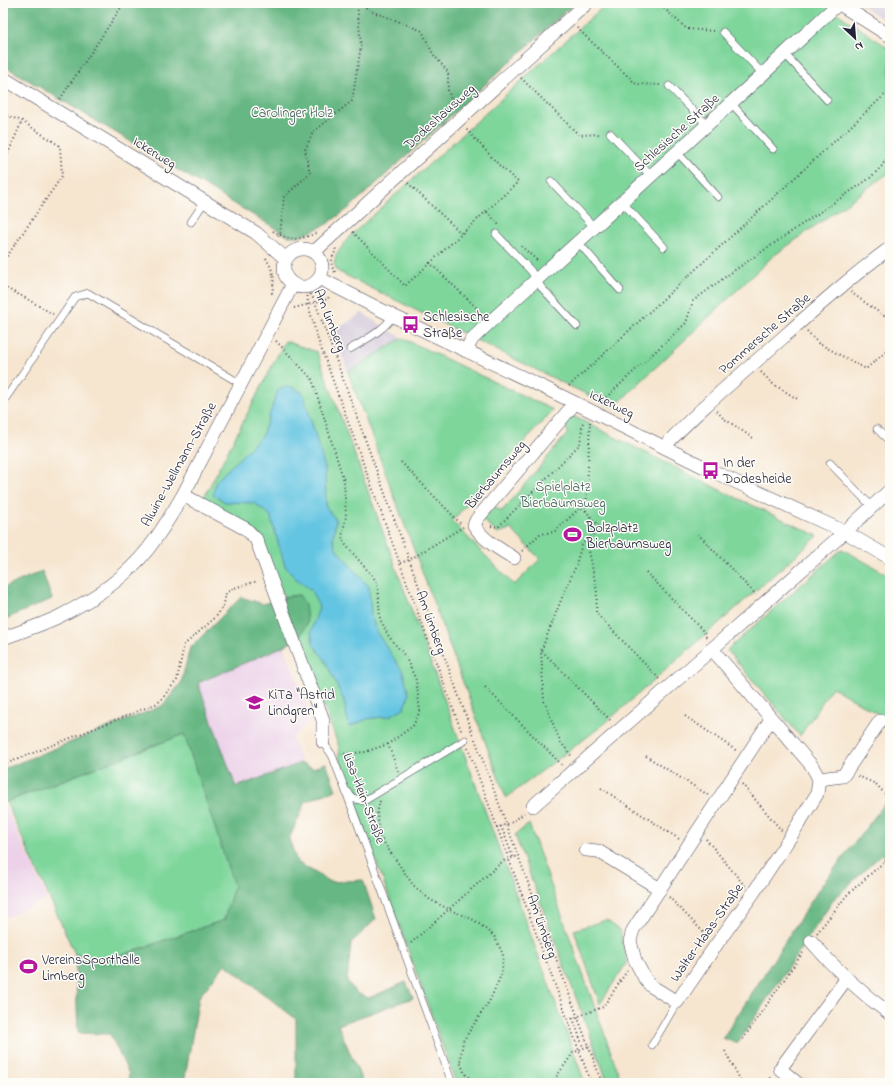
<svg xmlns="http://www.w3.org/2000/svg" width="893" height="1086" font-family="'Indie Flower',sans-serif">
<style>
.built{fill:#ecd1e9}
.industrial{fill:#cbbfd4}
.green{fill:#7ed69b;stroke:#507c6b}
.forest{fill:#66b783;stroke:#446c5f}
.water{fill:#64c5e2;stroke:#43748e}
.lines{fill:none;stroke-linecap:round;stroke-linejoin:round}
.service-casing{stroke:#423f51;stroke-width:8}
.minor-casing{stroke:#423f51;stroke-width:14}
.path{stroke:#423f51;stroke-width:2;stroke-dasharray:1 3;stroke-linecap:butt}
.service{stroke:#fff;stroke-width:7}
.minor{stroke:#fff;stroke-width:13}
.labels{text-anchor:middle;stroke-width:3;stroke-linejoin:round;paint-order:stroke}
.park-label{font-size:14px;fill:#42615d;stroke:#fdfcf7}
.street-label{font-size:14px;fill:#22223b;stroke:#fdfcf7}
.poi-label{font-size:14px;fill:#22223b;stroke:#fdfcf7;text-anchor:start}
</style>
<rect width="100%" height="100%" fill="#fdfcf7"/>
<filter id="ink" filterUnits="userSpaceOnUse"><feTurbulence type="fractalNoise" baseFrequency=".025" numOctaves="2"/><feDisplacementMap in="SourceGraphic" scale="8" xChannelSelector="R" yChannelSelector="G"/><feConvolveMatrix kernelMatrix="1 2 1 2 8 2 1 2 1" color-interpolation-filters="sRGB"/></filter>
<filter id="wash" filterUnits="userSpaceOnUse"><feTurbulence type="fractalNoise" baseFrequency=".012" numOctaves="4" result="noise"/><feDisplacementMap in="SourceGraphic" scale="16" xChannelSelector="R" yChannelSelector="G"/><feGaussianBlur stdDeviation="0.9" result="paint"/><feColorMatrix in="noise" values="0 0 0 0 0 0 0 0 0 0 0 0 0 0 0 0 0 1.4 0 .05"/><feComposite in="paint" operator="in"/></filter>
<g filter="url(#wash)">
<rect width="100%" height="100%" fill="#f6e5cf"/>
<g class="built">
<polygon points="284,646 312,720 292,737 301,763 236,787 198,683"/>
<polygon points="5,805 48,899 3,919 3,806"/>
</g>
<g class="industrial">
<polygon points="859,3 890,3 890,24"/>
<polygon points="362,313 402,338 348,372 334,331"/>
</g>
<g class="green">
<polygon points="607,3 822,3 890,49 890,172 772,257 614,407 567,385 337,271 334,263 336,255 349,237"/>
<polygon points="402,338 553,410 452,521 514,585 540,559 511,529 497,533 483,520 494,507 502,511 568,433 565,424 573,416 720,490 818,536 603,725 506,798 348,372"/>
<polygon points="285,341 317,352 585,1083 456,1083 339,758 339,747 299,638 307,623 299,595 284,597 259,534 203,499"/>
<polygon points="842,549 890,576 890,721 832,687 800,736 727,650"/>
<polygon points="184,734 235,886 224,920 101,962 75,954 6,802"/>
<polygon points="529,824 622,1083 608,1083 515,835"/>
<polygon points="606,920 620,930 627,962 600,1004 574,930"/>
</g>
<g class="forest">
<polygon points="3,3 575,3 348,209 327,224 301,236 288,236 3,65"/>
<polygon points="42,571 52,599 3,620 3,588"/>
<polygon points="299,595 305,603 307,623 299,638 284,646 198,683 236,787 301,763 313,768 326,763 336,790 306,801 289,839 297,862 331,882 363,880 376,919 351,943 347,981 356,993 369,998 406,982 413,998 338,1025 363,1083 296,1083 296,1019 225,964 199,997 184,1083 128,1083 129,1074 110,1034 78,1033 75,954 101,962 224,920 234,886 184,734 3,803 3,769 162,706 181,683 190,648 241,597 263,604 284,597"/>
<polygon points="890,797 890,860 882,854 834,899 737,1044 723,1038 821,886"/>
</g>
<polygon class="water" points="290,386 303,393 325,468 326,507 336,520 333,539 337,550 369,587 371,616 377,633 403,672 409,695 404,708 390,716 367,719 349,727 344,701 325,660 313,644 311,631 319,607 311,590 294,577 285,566 270,515 254,503 225,502 213,495 216,481 262,436 278,390"/>
</g>
<g filter="url(#ink)">
<g class="lines">
<defs>
<g id="service">
<polyline points="723,32 763,74"/>
<polyline points="785,54 827,100"/>
<polyline points="669,86 707,125"/>
<polyline points="731,103 773,149"/>
<polyline points="610,133 651,176"/>
<polyline points="677,152 718,197"/>
<polyline points="551,181 594,227"/>
<polyline points="622,202 664,247"/>
<polyline points="191,222 205,201"/>
<polyline points="496,234 531,271 541,287 577,326"/>
<polyline points="578,242 620,290"/>
<path d="M350 349C365 340 383 331 393 316"/>
<polyline points="3,402 75,297 88,293 241,384"/>
<polyline points="877,429 890,442"/>
<polyline points="830,463 872,507"/>
<polyline points="323,742 332,755 345,789 452,1083"/>
<polyline points="348,792 352,798 364,801 465,740"/>
<polyline points="652,1045 677,1002"/>
</g>
<g id="minor">
<polyline points="838,3 890,36"/>
<polyline points="3,78 256,233 286,259"/>
<circle cx="303" cy="268" r="19"/>
<polyline points="314,252 587,3"/>
<polyline points="319,278 393,316 549,390 710,470 845,532 890,558"/>
<polyline points="466,351 472,339 491,321 763,74 839,3"/>
<path d="M664 447C694 414 729 385 762 356 804 319 845 281 890 248"/>
<polyline points="183,495 246,529 256,539 323,720 323,742"/>
<path d="M514 558C499 549 483 540 474 525L477 519 575 403"/>
<path d="M3 638C22 631 42 625 60 616 92 600 126 577 148 549 161 532 172 514 183 495L293 284"/>
<polyline points="712,649 812,766 819,779 817,794 789,839 752,895 716,945 677,1002 651,986 645,979 635,960 630,941 633,930 771,719"/>
<polyline points="819,779 843,776 880,721"/>
<polyline points="533,806 712,649 845,532 890,490"/>
<polyline points="586,850 598,851 660,889"/>
<path d="M811 941C834 968 861 993 890 1014"/>
<polyline points="797,1083 780,1069 847,978"/>
</g>
</defs>
<use href="#service" class="service-casing"/>
<use href="#minor" class="minor-casing"/>
<g class="path">
<polyline points="359,3 373,12 395,20 422,31 433,54 448,72 448,90 454,108"/>
<polyline points="658,3 687,29 714,31"/>
<polyline points="577,28 636,84 660,85"/>
<polyline points="521,78 579,135 601,134"/>
<polyline points="60,99 124,3"/>
<polyline points="3,114 22,121 60,146 62,176 3,262"/>
<polyline points="3,165 22,121"/>
<polyline points="408,183 462,234"/>
<polyline points="487,212 499,225"/>
<path d="M273 231C292 242 297 240 317 233"/>
<polyline points="353,232 405,286 430,263 483,314"/>
<polyline points="278,236 280,235 284,197 310,173 305,150 313,132 352,101 361,46 357,3"/>
<polyline points="521,246 539,262"/>
<path d="M266 258C274 273 275 277 272 293L274 294"/>
<polyline points="430,263 518,182 499,165 466,129"/>
<path d="M335 272C329 264 332 258 336 250L335 248"/>
<polyline points="3,287 22,296 53,314"/>
<polyline points="307,287 315,302 473,735"/>
<polyline points="307,288 308,304 317,337 462,733"/>
<polyline points="851,292 860,299 890,320"/>
<polyline points="294,308 328,299 329,296"/>
<polyline points="807,331 818,343 866,369 890,348"/>
<polyline points="276,341 312,379 344,481 346,516 342,537 345,544 374,578 378,587 380,619 389,637 405,656 416,680 420,711 413,726 388,744 365,752 341,754"/>
<polyline points="761,372 773,384 799,400"/>
<polyline points="569,386 890,90"/>
<polyline points="600,403 686,323 693,301 732,272 870,178 882,166 890,152"/>
<polyline points="717,411 723,418 753,438"/>
<polyline points="401,462 462,525"/>
<polyline points="586,511 590,422"/>
<polyline points="491,526 498,527 580,444 583,421"/>
<polyline points="698,534 756,595"/>
<polyline points="587,540 597,592 596,613 660,680"/>
<polyline points="522,551 540,534 554,532 580,508 586,511 600,528 582,544 575,568 561,600 541,651 544,701 560,741 572,757"/>
<polyline points="400,563 409,560 463,527"/>
<polyline points="646,572 704,632 707,639"/>
<polyline points="542,651 612,722"/>
<polyline points="485,687 563,766"/>
<polyline points="685,716 737,751"/>
<polyline points="475,739 602,1083"/>
<polyline points="388,744 398,771"/>
<polyline points="468,748 591,1083"/>
<polyline points="646,756 708,795"/>
<polyline points="3,765 158,703 177,680 184,645 216,617 224,604 226,593 234,588 258,581"/>
<polyline points="858,776 876,784 886,795"/>
<polyline points="742,784 782,831"/>
<polyline points="601,788 679,839"/>
<polyline points="380,801 377,814 380,837 413,885 429,899 450,910 474,920 494,936 503,954 502,973 490,1000 463,1041 460,1062 465,1074 477,1083"/>
<polyline points="501,826 513,857"/>
<polyline points="496,828 513,822 524,813"/>
<polyline points="706,839 745,886"/>
<polyline points="885,861 890,865"/>
<polyline points="669,897 708,937"/>
<polyline points="817,933 847,895 885,861 890,858"/>
<polyline points="411,943 503,861 518,856"/>
<polyline points="573,1018 583,1047"/>
<polyline points="568,1020 603,1007 627,971"/>
<polyline points="743,1039 804,951"/>
<polyline points="725,1051 742,1083"/>
<polyline points="552,1083 573,1053 588,1046"/>
<polyline points="764,1083 772,1077"/>
</g>
<use href="#service" class="service"/>
<use href="#minor" class="minor"/>
</g>
</g>
<defs>
<symbol id="bus-bare" viewBox="-9 -9 18 18"><path d="M-5-6H5V4H4V6H2V4H-2V6H-4V4H-5ZM-3.5-4V0h7V-4ZM-3.5 1.2v1.5H-2V1.2ZM2 1.2v1.5H3.5V1.2Z" fill="#b5179e" stroke="#fdfcf7" stroke-width="2.5" paint-order="stroke"/></symbol>
<symbol id="stadium-bare" viewBox="-9 -9 18 18"><path d="M0-5a6.5 5 0 1 0 0 10a6.5 5 0 1 0 0-10ZM-3.5-1.8h7v3.6h-7Z" fill="#b5179e" stroke="#fdfcf7" stroke-width="2.5" paint-order="stroke"/></symbol>
<symbol id="school-bare" viewBox="-9 -9 18 18"><path d="M0-5L7-2L0 1L-7-2ZM-4 1L0 2.5L4 1V4Q0 6-4 4Z" fill="#b5179e" stroke="#fdfcf7" stroke-width="2.5" paint-order="stroke"/></symbol>
</defs>
<g fill-rule="evenodd">
<use href="#bus-bare" x="398" y="312" width="25" height="25"/>
<use href="#bus-bare" x="698" y="458" width="25" height="25"/>
<use href="#stadium-bare" x="560" y="522" width="25" height="25"/>
<use href="#school-bare" x="242" y="690" width="25" height="25"/>
<use href="#stadium-bare" x="16" y="954" width="25" height="25"/>
</g>
<g class="labels">
<g class="park-label">
<text x="292" y="117">Carolinger Holz</text>
<text x="563" y="491">Spielplatz<tspan x="563" dy="16">Bierbaumsweg</tspan></text>
</g>
<g class="street-label">
<text transform="translate(439 116) rotate(-42)" y="5">Dodeshausweg</text>
<text transform="translate(676 132) rotate(-42)" y="5">Schlesische Straße</text>
<text transform="translate(155 152) rotate(32)" y="5">Ickerweg</text>
<text transform="translate(331 320) rotate(68)" y="5">Am Limberg</text>
<text transform="translate(764 333) rotate(-41)" y="5">Pommersche Straße</text>
<text transform="translate(612 403) rotate(26)" y="5">Ickerweg</text>
<text transform="translate(178 464) rotate(-61)" y="5">Alwine-Wellmann-Straße</text>
<text transform="translate(495 474) rotate(-50)" y="5">Bierbaumsweg</text>
<text transform="translate(432 622) rotate(70)" y="5">Am Limberg</text>
<text transform="translate(365 798) rotate(69)" y="5">Lisa-Hein-Straße</text>
<text transform="translate(543 926) rotate(70)" y="5">Am Limberg</text>
<text transform="translate(706 932) rotate(-55)" y="5">Walter-Haas-Straße</text>
</g>
<g class="poi-label">
<text x="423" y="321">Schlesische<tspan x="423" dy="16">Straße</tspan></text>
<text x="723" y="467">In der<tspan x="723" dy="16">Dodesheide</tspan></text>
<text x="586" y="532">Bolzplatz<tspan x="586" dy="16">Bierbaumsweg</tspan></text>
<text x="268" y="699">KiTa "Astrid<tspan x="268" dy="16">Lindgren"</tspan></text>
<text x="42" y="964">VereinsSporthalle<tspan x="42" dy="16">Limberg</tspan></text>
</g>
</g>
<rect width="893" height="1086" fill="none" stroke="#fdfcf7" stroke-width="16"/>
<g transform="translate(855 38) rotate(154)" stroke="#fdfcf7" stroke-width="3" paint-order="stroke">
<path d="M0-3L7 15L0 10L-7 15Z" fill="#22223b"/>
<text y="-6" font-size="11" font-weight="bold" text-anchor="middle" fill="#22223b">N</text>
</g>
</svg>
